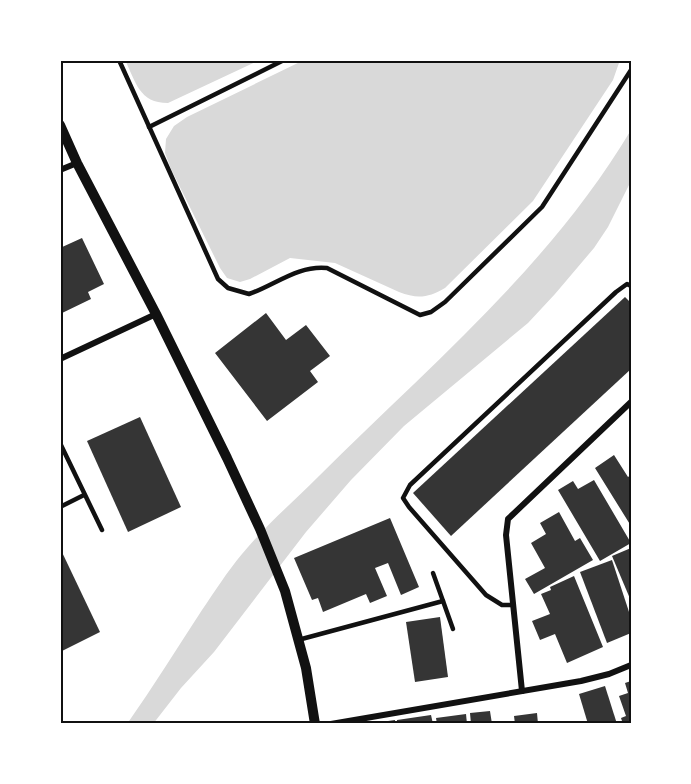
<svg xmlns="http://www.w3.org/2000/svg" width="691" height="784" font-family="'Exo 2',sans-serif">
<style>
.water{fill:#d9d9d9}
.building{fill:#353535}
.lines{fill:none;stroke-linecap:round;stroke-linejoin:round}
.service{stroke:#111;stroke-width:4.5}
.minor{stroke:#111;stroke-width:6}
.tertiary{stroke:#111;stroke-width:10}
.neatline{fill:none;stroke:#111;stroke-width:2}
</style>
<rect width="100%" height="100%" fill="#fff"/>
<g class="water">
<path d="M125 60H260L168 103C139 103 136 82 125 60Z"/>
<path d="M304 60H620L613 80 533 201 445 288C428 298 417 299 399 292L335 263 290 258 250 279 240 282 227 278 220 268 171 169 165 153 166 139 174 126 187 117Z"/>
<path d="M631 130V181L608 227 594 248 555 294 528 323 404 426 351 480 306 532 214 652 181 688 153 724H127C153 687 177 648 202 610 215 591 227 572 242 554 265 526 293 502 318 477 429 366 550 266 631 130Z"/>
</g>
<g class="building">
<polygon points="82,238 104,284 88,292 91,299 60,314 60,248"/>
<polygon points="625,297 631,303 631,369 451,536 413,493"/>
<polygon points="266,313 286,340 306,325 330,356 310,371 318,382 267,421 215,353"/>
<polygon points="140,417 181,507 128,532 87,441"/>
<polygon points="614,455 628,477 631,475 631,526 595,468"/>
<polygon points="594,480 631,543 600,561 558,490 573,481 578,489"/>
<polygon points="559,512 575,541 580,538 593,560 534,594 525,579 545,568 531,543 546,534 540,523"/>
<polygon points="390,518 419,587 401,595 388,563 375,568 387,596 370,603 366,594 323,612 318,598 312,600 294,558"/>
<polygon points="60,548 100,632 60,652"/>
<polygon points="631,548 631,601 612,556"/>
<polygon points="612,560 631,618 631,633 607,643 580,572"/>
<polygon points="574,576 603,647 567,663 555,634 540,640 532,621 550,614 541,594 551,590 550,587"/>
<polygon points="440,617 448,677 415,682 406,622"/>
<polygon points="631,681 631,724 623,724 621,718 626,716 619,696 628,693 625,683"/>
<polygon points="605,686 617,724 588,724 579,694"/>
<polygon points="490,711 492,724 471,724 470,713"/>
<polygon points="537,713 538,724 515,724 514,716"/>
<polygon points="466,714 467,724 437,724 436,718"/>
<polygon points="431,715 433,724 397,724 397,720"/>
<polygon points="395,720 395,724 374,724 374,723"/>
</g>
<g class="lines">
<g class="service">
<path d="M119 60 218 279 228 288 249 294C275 285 298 265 327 268L420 315 431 312 445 302 542 207 631 70"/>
<polyline points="149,127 284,60"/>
<polyline points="60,443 102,530"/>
<polyline points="60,507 84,495"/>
<polyline points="433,573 453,629"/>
<polyline points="513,605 502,605 486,595 409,507 403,498 410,485 616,292 627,284 631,286"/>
<polyline points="298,640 443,601"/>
</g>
<g class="minor">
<polyline points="60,170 77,163"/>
<polyline points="60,359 156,314"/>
<polyline points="522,691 506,535 508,519 631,402"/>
<polyline points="331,724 581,681 609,674 631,665"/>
</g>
<polyline class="tertiary" points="60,125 77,163 156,314 227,458 260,529 285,591 306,668 315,724"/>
</g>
<rect width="691" height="784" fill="none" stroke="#ffffff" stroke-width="123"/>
<rect x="62" y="62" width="568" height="660" class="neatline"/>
</svg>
